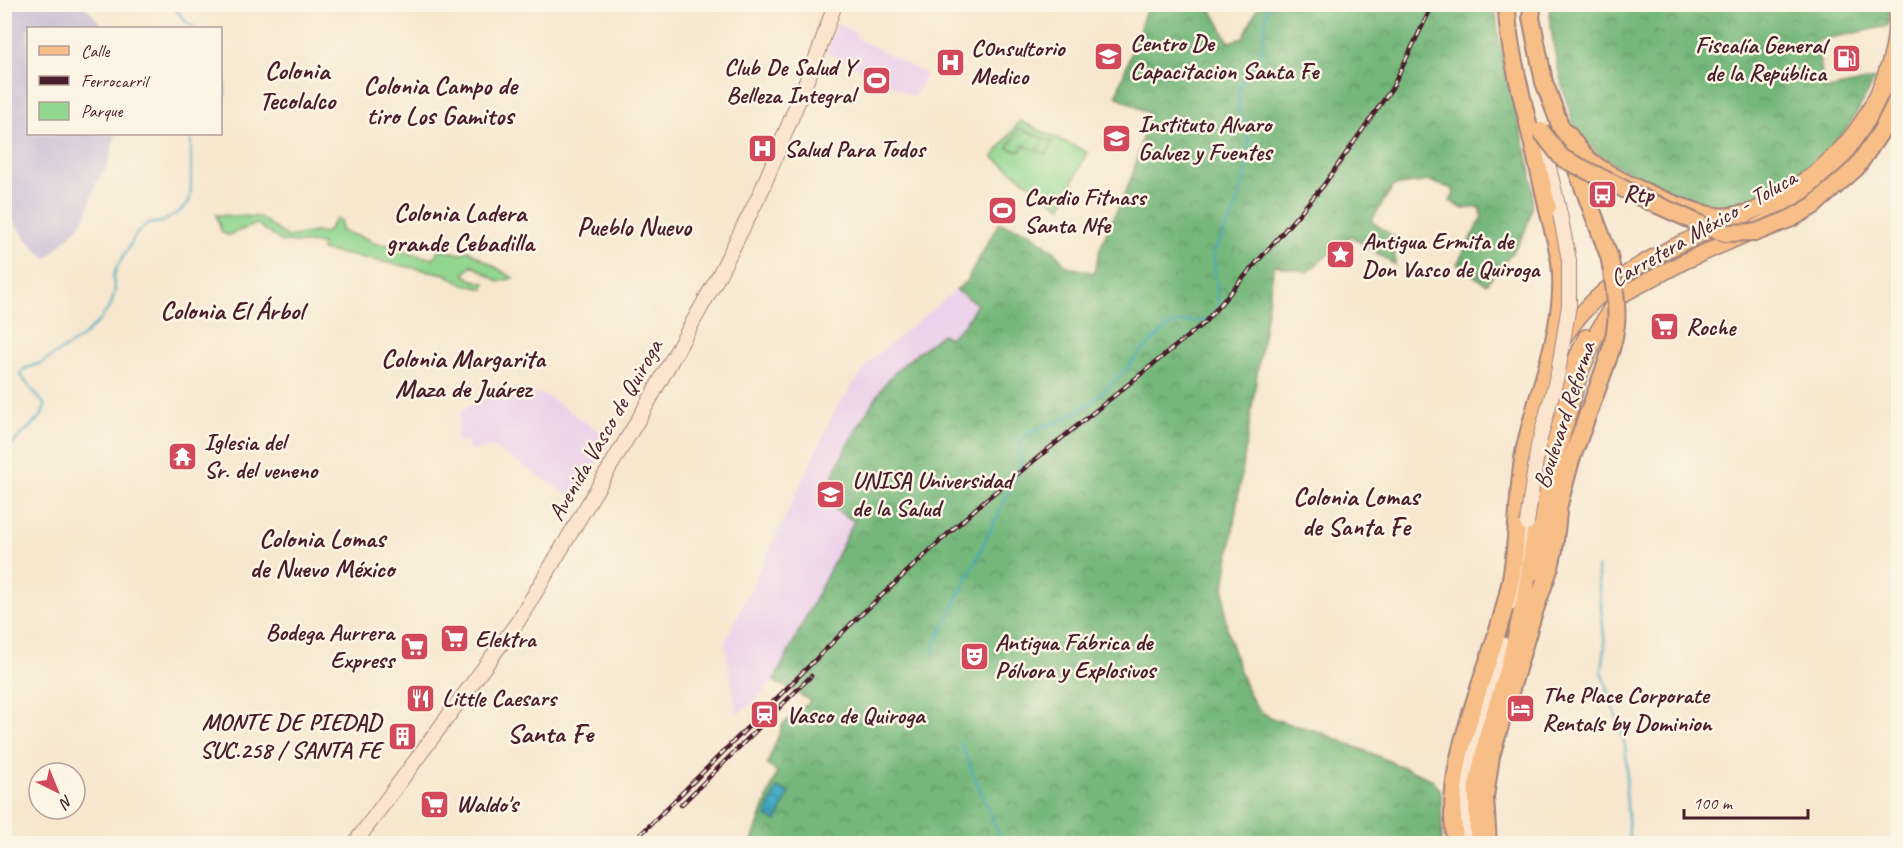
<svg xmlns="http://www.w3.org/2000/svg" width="1903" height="848" font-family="Caveat,sans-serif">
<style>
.built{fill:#ecd1eb}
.industrial{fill:#cbbfd5}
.green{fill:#91d68f;stroke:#6e7a5d;stroke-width:1.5}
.forest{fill:url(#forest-crowns);stroke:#5f6b52;stroke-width:1.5}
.garden{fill:url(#garden-furrows);stroke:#6e7a5d;stroke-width:1.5}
.water{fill:url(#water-waves);stroke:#456476;stroke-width:1.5}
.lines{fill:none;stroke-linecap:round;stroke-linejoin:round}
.stream{stroke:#40a9c0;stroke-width:2}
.secondary-casing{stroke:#a0837d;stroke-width:16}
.primary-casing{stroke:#a0837d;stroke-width:18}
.highway-casing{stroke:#a0837d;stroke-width:20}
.secondary{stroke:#fce5cf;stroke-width:14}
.primary{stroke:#f7be88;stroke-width:15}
.highway{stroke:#f7be88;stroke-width:16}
.rail-casing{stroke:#4a1f2b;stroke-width:4.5}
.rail{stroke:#fcf5e5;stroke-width:2;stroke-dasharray:7;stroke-linecap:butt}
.secondary-bridge-casing{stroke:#a0837d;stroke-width:16;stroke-linecap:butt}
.highway-bridge-casing{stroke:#a0837d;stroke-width:20;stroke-linecap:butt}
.secondary-bridge{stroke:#fce5cf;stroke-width:14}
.highway-bridge{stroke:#f7be88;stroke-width:16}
.labels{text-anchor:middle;stroke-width:5;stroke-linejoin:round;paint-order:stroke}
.poi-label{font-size:24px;font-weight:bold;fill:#4a1f2b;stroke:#fcf5e5;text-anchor:start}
.street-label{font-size:24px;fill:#4a1f2b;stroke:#fcf5e5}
.neighbourhood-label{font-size:26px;font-weight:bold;fill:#4a1f2b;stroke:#fcf5e5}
.quarter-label{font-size:27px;font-weight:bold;fill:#4a1f2b;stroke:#fcf5e5}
</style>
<defs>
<pattern id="forest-crowns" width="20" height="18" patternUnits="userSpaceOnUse" patternTransform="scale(1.5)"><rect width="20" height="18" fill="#74b77a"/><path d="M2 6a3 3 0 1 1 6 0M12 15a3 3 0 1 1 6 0" fill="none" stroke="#619464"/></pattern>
<pattern id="garden-furrows" width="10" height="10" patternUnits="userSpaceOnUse" patternTransform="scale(1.5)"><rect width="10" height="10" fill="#91d68f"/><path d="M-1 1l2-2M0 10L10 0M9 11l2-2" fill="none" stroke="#7fb77c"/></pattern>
<pattern id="water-waves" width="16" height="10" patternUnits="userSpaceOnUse" patternTransform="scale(1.5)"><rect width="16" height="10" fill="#40a9c0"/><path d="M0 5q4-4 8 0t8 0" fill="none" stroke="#38899c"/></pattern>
</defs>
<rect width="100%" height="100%" fill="#fcf5e5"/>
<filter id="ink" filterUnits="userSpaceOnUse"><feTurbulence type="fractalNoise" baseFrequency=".0167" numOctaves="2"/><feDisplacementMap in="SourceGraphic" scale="12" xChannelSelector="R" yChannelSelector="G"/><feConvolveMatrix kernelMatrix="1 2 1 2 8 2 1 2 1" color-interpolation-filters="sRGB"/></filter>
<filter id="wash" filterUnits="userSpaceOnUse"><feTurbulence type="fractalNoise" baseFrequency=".008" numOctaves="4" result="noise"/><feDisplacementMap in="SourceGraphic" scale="24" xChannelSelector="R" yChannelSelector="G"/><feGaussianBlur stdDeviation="1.35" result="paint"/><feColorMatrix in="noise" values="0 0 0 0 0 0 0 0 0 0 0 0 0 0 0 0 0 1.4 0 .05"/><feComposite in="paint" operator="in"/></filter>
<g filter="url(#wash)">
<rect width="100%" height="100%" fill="#f7e7cf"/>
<g class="built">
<polygon points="837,24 857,34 856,38 926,74 914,97 827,52"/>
<polygon points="956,290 977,304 965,324 948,338 946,334 890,377 866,412 847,447 854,521 774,681 754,702 737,714 725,643 837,407 872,359"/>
<polygon points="498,385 547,396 611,440 573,498 493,447 470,452 467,441 456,441 461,412"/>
</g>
<polygon class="industrial" points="4,5 86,5 87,8 100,23 100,28 28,28 28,134 116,134 108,165 95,185 87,213 79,226 48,258 38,252 5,212"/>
<g class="green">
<polygon points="1020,121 1087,152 1061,207 993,157"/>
<polygon points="216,215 260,217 287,237 314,232 326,233 336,219 341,220 341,231 368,239 372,243 395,246 405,252 433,259 439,249 460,254 468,250 513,278 499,282 472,265 464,274 473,280 485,283 484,289 462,284 445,274 321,250 322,244 282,242 257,224 228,235 222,233"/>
</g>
<g class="forest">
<path d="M1148 5H1209L1229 42 1243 38 1257 9 1256 5H1496C1496 48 1512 93 1522 134 1530 166 1539 197 1526 228 1518 249 1500 267 1486 284L1457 264 1482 217 1480 207 1463 209 1450 201 1454 194 1453 189 1429 181 1393 186 1371 221 1400 241 1395 250V265L1351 236 1307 272 1274 265 1224 587C1225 599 1224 611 1226 623 1230 643 1247 701 1262 712 1278 724 1301 725 1319 732 1358 747 1395 764 1433 780L1441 791 1442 843 751 844 777 772 767 765 783 724 811 701 774 681 854 521C846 516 833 511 829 501 822 481 875 396 889 379 903 362 925 348 942 334L949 338 965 324 977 304 956 290 966 282 999 223 1029 232 1056 253 1066 266 1094 273C1100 237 1121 207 1133 173 1139 154 1143 133 1148 113L1116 96Z"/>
<path d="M1550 5V4L1890 5 1888 26 1816 41 1825 90 1875 79C1863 102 1849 129 1831 148 1825 155 1817 160 1810 166 1780 190 1746 209 1707 204 1686 202 1666 190 1647 181 1618 168 1590 153 1573 124 1562 85 1550 46 1550 5Z"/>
</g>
<polygon class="garden" points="1019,128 1053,142 1047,154 1022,145 1020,152 1008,148"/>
<polygon class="water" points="777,788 789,793 777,821 766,816"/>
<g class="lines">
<g class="stream">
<polyline points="171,4 187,23 196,28"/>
<polyline points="220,62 224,72 225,95 220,100"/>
<polyline points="4,452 42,415 45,405 20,375 24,369 41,363 81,338 100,320 111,305 115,291 113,278 116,269 137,233 147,224 162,222 179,212 189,202 191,191 191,136 193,134"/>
<polyline points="1597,567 1605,647 1602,671 1625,745 1627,766 1626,792 1629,831 1628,844"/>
<polyline points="934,655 934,647 1015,479 1021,462 1020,443 1028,432 1064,420 1089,404 1121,375 1139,354 1168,327 1178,323 1207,320 1213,316 1219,308 1213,254 1235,211 1246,174 1250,143 1239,110 1238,89 1253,66 1263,46 1268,4"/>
<polyline points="961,744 1003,844"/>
</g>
</g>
</g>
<g filter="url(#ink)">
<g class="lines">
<defs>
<g id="secondary">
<polyline points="1541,133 1560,214"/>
<polyline points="1513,602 1525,554 1527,523"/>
<polyline points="354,844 519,620 641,415 718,277 761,192 818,53 835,4"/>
<path d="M1466 844C1454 776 1483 708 1502 644"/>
</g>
<g id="primary">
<path d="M1562 341C1578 313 1602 291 1628 273 1661 250 1698 236 1734 220 1814 184 1871 139 1893 50 1896 35 1896 19 1898 4"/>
<polyline points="1541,574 1556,458 1579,376 1598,331 1615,301 1625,293 1685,261 1744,235 1810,194 1838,171 1872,131 1898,77"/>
<polyline points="1478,844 1476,789 1488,731 1508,669 1525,596 1548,443 1561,393 1586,337"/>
</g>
<g id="highway">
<polyline points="1533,4 1531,17 1544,82 1609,256 1611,266"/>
<path d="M1568 134C1574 143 1580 152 1588 159 1610 179 1686 212 1716 216 1727 218 1738 215 1748 213"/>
<path d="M1456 844C1440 762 1491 672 1508 593 1519 547 1516 499 1524 453 1536 391 1568 326 1560 262 1557 241 1550 221 1546 200 1537 162 1528 123 1519 85 1513 58 1507 32 1507 4"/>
<polyline points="1488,844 1485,797 1491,756 1533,615 1550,567 1554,550 1559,504 1571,460 1603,373"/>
</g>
</defs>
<use href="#secondary" class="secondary-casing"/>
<use href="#primary" class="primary-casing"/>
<use href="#highway" class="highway-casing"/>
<use href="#secondary" class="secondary"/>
<use href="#primary" class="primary"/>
<use href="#highway" class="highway"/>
<defs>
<g id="rail">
<polyline points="681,805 811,676"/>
<polyline points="631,844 850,625 939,542 984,501 1204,323 1323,186 1392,88 1433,4"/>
</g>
</defs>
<use href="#rail" class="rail-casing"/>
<use href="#rail" class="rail"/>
<defs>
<polyline id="secondary-bridge" points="1527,523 1538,446 1558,373 1569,305 1569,260 1560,214"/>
<g id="highway-bridge">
<polyline points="1541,131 1562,158 1642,198 1707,227 1726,233 1757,232 1792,218 1813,206 1856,168 1882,130 1898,98"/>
<path d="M1603 373C1620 328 1619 312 1611 266"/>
</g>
</defs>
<use href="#secondary-bridge" class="secondary-bridge-casing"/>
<use href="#highway-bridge" class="highway-bridge-casing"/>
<use href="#secondary-bridge" class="secondary-bridge"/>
<use href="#highway-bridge" class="highway-bridge"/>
</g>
</g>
<defs>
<symbol id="university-square" viewBox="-11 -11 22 22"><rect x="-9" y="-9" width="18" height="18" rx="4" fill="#d1495b" stroke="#fcf5e5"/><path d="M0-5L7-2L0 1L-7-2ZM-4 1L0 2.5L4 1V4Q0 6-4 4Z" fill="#fff"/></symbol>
<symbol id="fuel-square" viewBox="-11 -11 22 22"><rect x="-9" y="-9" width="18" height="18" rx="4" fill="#d1495b" stroke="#fcf5e5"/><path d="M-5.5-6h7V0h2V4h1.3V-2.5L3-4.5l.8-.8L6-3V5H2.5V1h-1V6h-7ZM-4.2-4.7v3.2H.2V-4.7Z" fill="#fff"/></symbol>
<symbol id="hospital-square" viewBox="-11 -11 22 22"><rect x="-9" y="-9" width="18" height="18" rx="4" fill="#d1495b" stroke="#fcf5e5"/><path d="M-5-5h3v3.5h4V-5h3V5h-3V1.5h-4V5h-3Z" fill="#fff"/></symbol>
<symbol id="stadium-square" viewBox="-11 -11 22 22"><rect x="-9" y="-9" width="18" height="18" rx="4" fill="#d1495b" stroke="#fcf5e5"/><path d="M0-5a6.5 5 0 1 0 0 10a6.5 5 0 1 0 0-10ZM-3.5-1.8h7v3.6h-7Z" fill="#fff"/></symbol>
<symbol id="school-square" viewBox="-11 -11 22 22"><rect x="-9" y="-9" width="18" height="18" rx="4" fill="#d1495b" stroke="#fcf5e5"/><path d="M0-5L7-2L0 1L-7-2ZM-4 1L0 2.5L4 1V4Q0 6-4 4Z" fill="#fff"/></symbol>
<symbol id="bus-square" viewBox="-11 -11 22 22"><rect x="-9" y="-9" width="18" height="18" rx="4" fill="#d1495b" stroke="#fcf5e5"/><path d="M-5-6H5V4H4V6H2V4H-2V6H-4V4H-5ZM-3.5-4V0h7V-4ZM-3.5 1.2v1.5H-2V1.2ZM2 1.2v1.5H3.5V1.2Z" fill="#fff"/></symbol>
<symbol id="sight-square" viewBox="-11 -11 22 22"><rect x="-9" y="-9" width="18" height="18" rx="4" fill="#d1495b" stroke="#fcf5e5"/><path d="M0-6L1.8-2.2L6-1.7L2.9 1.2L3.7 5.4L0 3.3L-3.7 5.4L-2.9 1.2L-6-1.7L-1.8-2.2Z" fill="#fff"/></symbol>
<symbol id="supermarket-square" viewBox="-11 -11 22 22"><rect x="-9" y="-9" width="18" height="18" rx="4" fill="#d1495b" stroke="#fcf5e5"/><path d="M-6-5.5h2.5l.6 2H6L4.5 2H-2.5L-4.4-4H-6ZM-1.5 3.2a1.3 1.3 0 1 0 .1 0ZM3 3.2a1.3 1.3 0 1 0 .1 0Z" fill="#fff"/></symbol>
<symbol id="temple-square" viewBox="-11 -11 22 22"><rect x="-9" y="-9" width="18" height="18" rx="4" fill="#d1495b" stroke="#fcf5e5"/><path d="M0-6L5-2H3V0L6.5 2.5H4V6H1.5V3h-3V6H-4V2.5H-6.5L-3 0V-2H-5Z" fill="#fff"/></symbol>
<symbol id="theatre-square" viewBox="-11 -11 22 22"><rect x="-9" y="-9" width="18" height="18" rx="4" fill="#d1495b" stroke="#fcf5e5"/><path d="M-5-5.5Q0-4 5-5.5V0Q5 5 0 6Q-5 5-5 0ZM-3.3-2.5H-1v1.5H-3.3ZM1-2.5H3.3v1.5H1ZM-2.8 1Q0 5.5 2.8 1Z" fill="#fff"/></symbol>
<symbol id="restaurant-square" viewBox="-11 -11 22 22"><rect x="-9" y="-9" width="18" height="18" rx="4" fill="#d1495b" stroke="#fcf5e5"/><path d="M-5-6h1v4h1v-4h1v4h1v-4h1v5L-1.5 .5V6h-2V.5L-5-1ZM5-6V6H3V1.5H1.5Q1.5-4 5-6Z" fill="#fff"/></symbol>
<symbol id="hotel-square" viewBox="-11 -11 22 22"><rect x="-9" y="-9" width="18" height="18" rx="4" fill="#d1495b" stroke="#fcf5e5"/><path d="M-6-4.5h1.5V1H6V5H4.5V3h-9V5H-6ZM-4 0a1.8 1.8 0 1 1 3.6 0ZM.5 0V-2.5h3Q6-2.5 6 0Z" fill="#fff"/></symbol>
<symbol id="station-square" viewBox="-11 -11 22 22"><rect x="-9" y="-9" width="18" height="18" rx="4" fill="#d1495b" stroke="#fcf5e5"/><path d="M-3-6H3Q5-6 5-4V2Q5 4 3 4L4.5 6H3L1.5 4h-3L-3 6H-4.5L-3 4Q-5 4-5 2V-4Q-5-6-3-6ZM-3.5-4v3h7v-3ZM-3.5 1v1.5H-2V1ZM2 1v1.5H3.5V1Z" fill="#fff"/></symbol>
<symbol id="building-square" viewBox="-11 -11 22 22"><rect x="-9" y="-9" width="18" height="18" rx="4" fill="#d1495b" stroke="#fcf5e5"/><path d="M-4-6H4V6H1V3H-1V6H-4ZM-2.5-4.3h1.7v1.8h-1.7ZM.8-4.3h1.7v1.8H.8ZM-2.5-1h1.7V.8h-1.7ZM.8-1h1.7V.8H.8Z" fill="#fff"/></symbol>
</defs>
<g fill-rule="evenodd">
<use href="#university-square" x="1092" y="40" width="33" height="33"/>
<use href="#fuel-square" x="1830" y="42" width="33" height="33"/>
<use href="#hospital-square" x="934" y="46" width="33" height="33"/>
<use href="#stadium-square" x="860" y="64" width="33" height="33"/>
<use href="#school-square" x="1100" y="122" width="33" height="33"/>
<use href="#hospital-square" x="746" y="132" width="33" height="33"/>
<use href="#bus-square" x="1586" y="178" width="33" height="33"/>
<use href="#stadium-square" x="986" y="194" width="33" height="33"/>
<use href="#sight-square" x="1324" y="238" width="33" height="33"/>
<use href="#supermarket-square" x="1648" y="310" width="33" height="33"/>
<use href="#temple-square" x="166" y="440" width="33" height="33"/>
<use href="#university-square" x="814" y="478" width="33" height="33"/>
<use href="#supermarket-square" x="438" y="622" width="33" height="33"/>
<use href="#supermarket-square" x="398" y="630" width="33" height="33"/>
<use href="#theatre-square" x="958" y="640" width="33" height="33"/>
<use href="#restaurant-square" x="404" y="682" width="33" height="33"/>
<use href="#hotel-square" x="1504" y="692" width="33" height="33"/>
<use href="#station-square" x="748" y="698" width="33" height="33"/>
<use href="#building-square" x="386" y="720" width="33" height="33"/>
<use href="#supermarket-square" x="418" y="788" width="33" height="33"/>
</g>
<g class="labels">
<g class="poi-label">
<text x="1130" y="51">Centro De<tspan x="1130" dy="28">Capacitacion Santa Fe</tspan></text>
<text x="1826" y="53" text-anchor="end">Fiscalía General<tspan x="1826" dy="28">de la República</tspan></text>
<text x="971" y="56">C0nsultorio<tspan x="971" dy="28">Medico</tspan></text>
<text x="855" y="75" text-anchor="end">Club De Salud Y<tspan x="855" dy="28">Belleza Integral</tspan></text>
<text x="1138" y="132">Instituto Alvaro<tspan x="1138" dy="28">Galvez y Fuentes</tspan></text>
<text x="784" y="157">Salud Para Todos</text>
<text x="1623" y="202">Rtp</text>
<text x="1024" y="205">Cardio Fitnass<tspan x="1024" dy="28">Santa Nfe</tspan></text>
<text x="1362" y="249">Antigua Ermita de<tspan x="1362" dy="28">Don Vasco de Quiroga</tspan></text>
<text x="1686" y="335">Roche</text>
<text x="204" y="450">Iglesia del<tspan x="204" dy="28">Sr. del veneno</tspan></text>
<text x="852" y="488">UNISA Universidad<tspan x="852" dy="28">de la Salud</tspan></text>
<text x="394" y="640" text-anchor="end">Bodega Aurrera<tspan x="394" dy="28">Express</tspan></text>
<text x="475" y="647">Elektra</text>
<text x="995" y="650">Antigua Fábrica de<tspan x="995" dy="28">Pólvora y Explosivos</tspan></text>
<text x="1542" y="703">The Place Corporate<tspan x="1542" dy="28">Rentals by Dominion</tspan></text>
<text x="442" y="706">Little Caesars</text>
<text x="786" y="723">Vasco de Quiroga</text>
<text x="381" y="730" text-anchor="end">MONTE DE PIEDAD<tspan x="381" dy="28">SUC.258 / SANTA FE</tspan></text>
<text x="456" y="812">Waldo's</text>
</g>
<g class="street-label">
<text transform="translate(1703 228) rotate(-30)" y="8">Carretera México - Toluca</text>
<text transform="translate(1564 415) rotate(-72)" y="8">Boulevard Reforma</text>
<text transform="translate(605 430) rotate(-60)" y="8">Avenida Vasco de Quiroga</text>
</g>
<g class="neighbourhood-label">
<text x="297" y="79">Colonia<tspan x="297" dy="30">Tecolalco</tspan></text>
<text x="440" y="94">Colonia Campo de<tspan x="440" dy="30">tiro Los Gamitos</tspan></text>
<text x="460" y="221">Colonia Ladera<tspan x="460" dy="30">grande Cebadilla</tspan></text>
<text x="634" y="235">Pueblo Nuevo</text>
<text x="232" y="319">Colonia El Árbol</text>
<text x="463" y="367">Colonia Margarita<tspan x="463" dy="30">Maza de Juárez</tspan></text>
<text x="1356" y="505">Colonia Lomas<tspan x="1356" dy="30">de Santa Fe</tspan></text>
<text x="322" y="547">Colonia Lomas<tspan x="322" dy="30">de Nuevo México</tspan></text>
</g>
<g class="quarter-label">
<text x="550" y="742">Santa Fe</text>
</g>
</g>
<rect width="1903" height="848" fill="none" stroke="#fcf5e5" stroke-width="24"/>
<rect x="27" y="27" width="195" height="108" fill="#fcf5e5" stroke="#b59f9b" stroke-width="1.5"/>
<rect x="39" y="46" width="30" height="9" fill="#f7be88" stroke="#b59f9b" stroke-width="1.5"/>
<text x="81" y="57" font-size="18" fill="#4a1f2b">Calle</text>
<rect x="39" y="76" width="30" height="9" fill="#4a1f2b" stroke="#b59f9b" stroke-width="1.5"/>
<text x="81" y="87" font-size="18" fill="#4a1f2b">Ferrocarril</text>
<rect x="39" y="102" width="30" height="18" fill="#91d68f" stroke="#b59f9b" stroke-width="1.5"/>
<text x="81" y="117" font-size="18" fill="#4a1f2b">Parque</text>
<g transform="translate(57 791) rotate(137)"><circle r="28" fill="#fcf5e5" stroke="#b59f9b" stroke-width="1.5"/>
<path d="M0-4.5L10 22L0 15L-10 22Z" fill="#d1495b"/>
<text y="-9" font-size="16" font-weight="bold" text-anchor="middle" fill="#4a1f2b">N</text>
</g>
<path d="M1684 809v9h124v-9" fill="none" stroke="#4a1f2b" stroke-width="3"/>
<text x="1693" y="809" font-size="18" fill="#4a1f2b" stroke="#fcf5e5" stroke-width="4.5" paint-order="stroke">100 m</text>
</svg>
